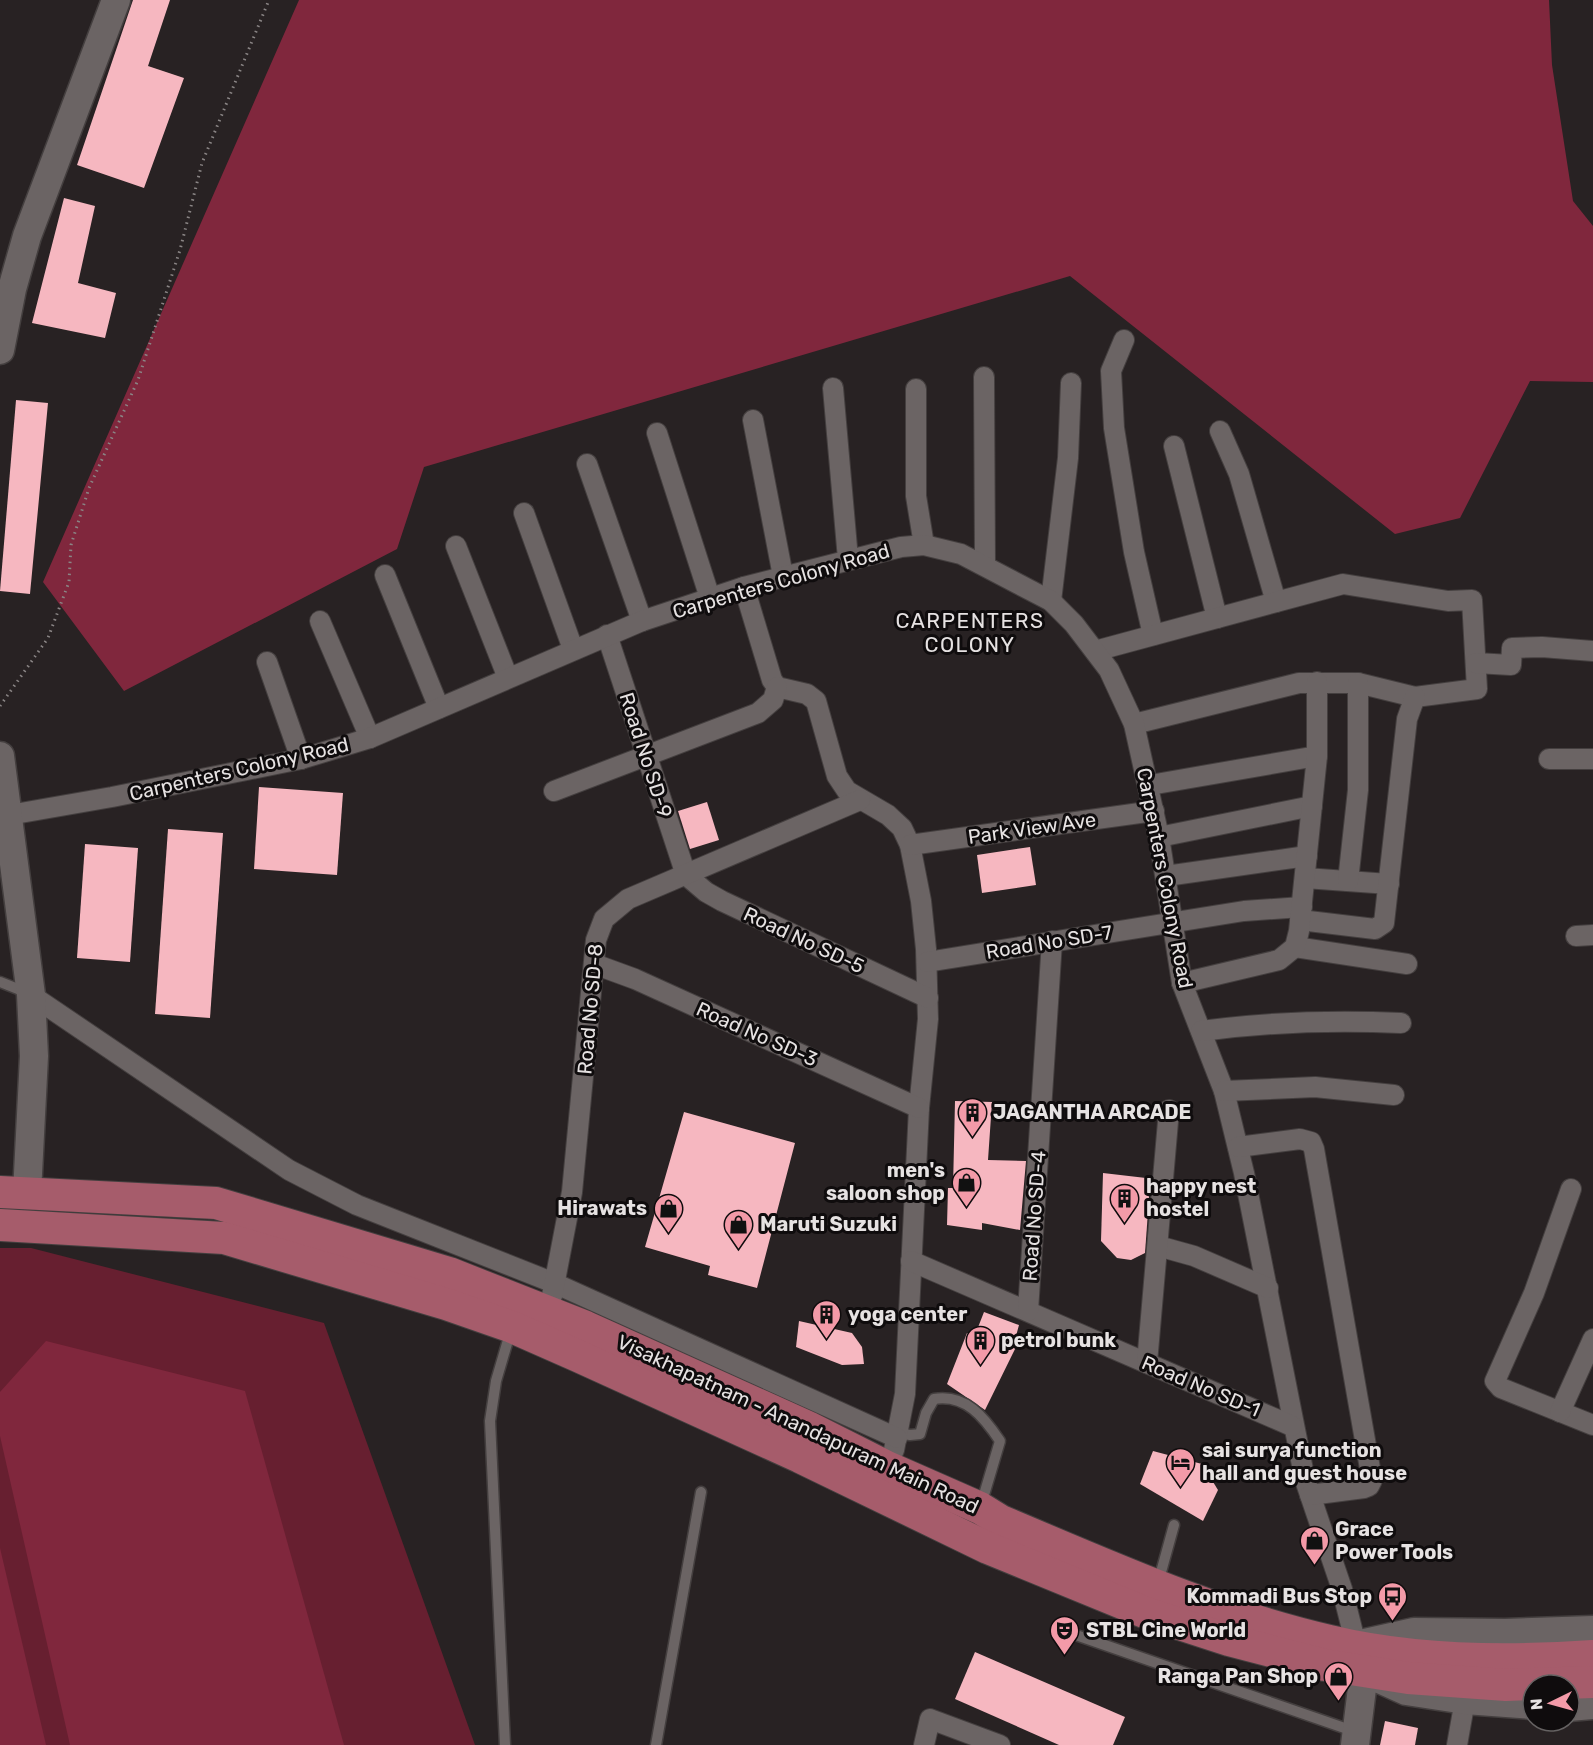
<svg xmlns="http://www.w3.org/2000/svg" width="1593" height="1745" font-family="Rubik,sans-serif">
<style>
.green{fill:#671f30}
.forest{fill:#80273d}
.building{fill:#f6b7c0}
.lines{fill:none;stroke-linecap:round;stroke-linejoin:round}
.lane-casing{stroke:#443f3f;stroke-width:13}
.street-casing{stroke:#443f3f;stroke-width:22}
.secondary-casing{stroke:#443f3f;stroke-width:31}
.primary-casing{stroke:#443f3f;stroke-width:34}
.path{stroke:#8a8585;stroke-width:3;stroke-dasharray:1.5 4.5;stroke-linecap:butt}
.lane{stroke:#6b6464;stroke-width:10}
.street{stroke:#6b6464;stroke-width:20}
.secondary{stroke:#6b6464;stroke-width:28}
.primary{stroke:#a65c6b;stroke-width:32}
.labels{text-anchor:middle;stroke-width:6;stroke-linejoin:round;paint-order:stroke}
.street-label{font-size:20px;fill:#e6e2e2;stroke:#0f0c0d}
.poi-label{font-size:20px;font-weight:bold;fill:#e6e2e2;stroke:#0f0c0d;text-anchor:start}
.neighbourhood-label{font-size:21px;letter-spacing:1.5px;fill:#e6e2e2;stroke:#0f0c0d}
</style>
<rect width="100%" height="100%" fill="#282223"/>
<polygon class="green" points="0,1248 31,1248 324,1323 475,1745 0,1745"/>
<g class="forest">
<polygon points="299,0 1549,0 1552,65 1573,201 1593,226 1593,382 1530,381 1460,518 1395,534 1070,276 424,467 397,549 124,691 43,582"/>
<polygon points="46,1341 245,1391 344,1745 70,1745 0,1436 0,1392"/>
<polygon points="0,1548 46,1745 0,1745"/>
</g>
<g class="building">
<polygon points="133,0 170,0 148,66 184,78 144,188 77,165"/>
<polygon points="64,198 95,206 78,283 116,293 105,338 32,323"/>
<polygon points="16,400 48,403 30,594 0,591"/>
<polygon points="259,787 343,793 337,875 254,869"/>
<polygon points="707,802 719,840 690,849 678,811"/>
<polygon points="168,829 223,833 210,1018 155,1014"/>
<polygon points="85,844 138,848 130,962 77,958"/>
<polygon points="1030,847 1036,885 982,893 977,855"/>
<polygon points="955,1101 992,1102 988,1160 1026,1161 1020,1230 982,1223 982,1230 947,1225 948,1188 953,1188"/>
<polygon points="684,1112 795,1143 757,1288 708,1275 710,1266 645,1247"/>
<polygon points="1103,1173 1146,1178 1149,1198 1145,1253 1131,1260 1117,1258 1101,1241"/>
<polygon points="984,1312 1019,1325 1013,1347 1016,1347 985,1410 947,1384 967,1333 975,1335"/>
<polygon points="799,1321 852,1333 862,1347 864,1364 842,1365 796,1347"/>
<polygon points="1153,1451 1202,1464 1218,1490 1203,1521 1140,1484"/>
<polygon points="975,1652 1125,1717 1113,1745 1059,1745 955,1699"/>
<polygon points="1385,1721 1418,1728 1415,1745 1380,1745"/>
</g>
<g class="lines">
<defs>
<g id="lane">
<polyline points="0,982 28,993"/>
<path d="M899 1433 910 1435 920 1434 926 1413 934 1399C966 1394 984 1417 1000 1441L981 1505"/>
<polyline points="1158,1583 1174,1525"/>
<polyline points="1073,1634 1356,1732"/>
<polyline points="505,1745 490,1421 496,1381 511,1330"/>
<polyline points="656,1745 701,1492"/>
</g>
<g id="street">
<polyline points="1124,340 1111,371 1114,428 1134,552 1153,635"/>
<polyline points="984,377 985,565"/>
<polyline points="833,388 848,559"/>
<polyline points="916,389 916,496 924,545"/>
<polyline points="753,420 783,576"/>
<polyline points="1220,431 1239,474 1276,602"/>
<polyline points="657,433 710,598"/>
<polyline points="1174,446 1217,618"/>
<polyline points="587,464 642,621"/>
<polyline points="524,513 573,649"/>
<polyline points="456,546 508,678"/>
<polyline points="385,575 439,708"/>
<polyline points="744,587 772,680 777,687 807,694 816,701 837,776 847,791 888,815 902,828 910,845 921,901 926,949 928,1019 919,1108 905,1394 894,1450"/>
<polyline points="1051,601 1068,458 1071,383"/>
<polyline points="320,621 370,738"/>
<polyline points="607,635 686,875 706,892 722,901 928,998"/>
<polyline points="1095,651 1343,584 1448,601 1472,600 1477,689 1415,697 1358,683 1299,683 1134,724"/>
<polyline points="267,662 301,759"/>
<polyline points="1476,663 1511,665 1512,648 1542,647 1593,651"/>
<polyline points="1549,759 1593,759"/>
<polyline points="1150,785 1317,756"/>
<polyline points="554,791 758,713 773,700 777,687"/>
<polyline points="9,815 112,797 301,759 370,738 642,621 744,587 901,547 924,545 961,554 1051,601 1074,624 1109,670 1134,724 1159,837 1182,983 1224,1091 1244,1173 1305,1480 1342,1589 1356,1645"/>
<polyline points="1159,837 1312,806"/>
<polyline points="910,845 1154,811"/>
<polyline points="1166,876 1307,856"/>
<polyline points="1305,878 1389,884"/>
<polyline points="1348,881 1358,790 1358,683"/>
<polyline points="1300,920 1375,929 1384,923 1407,719 1415,697"/>
<polyline points="1576,936 1593,935"/>
<polyline points="1295,947 1407,964"/>
<polyline points="927,962 1244,911 1302,907"/>
<polyline points="594,964 635,979 919,1108"/>
<polyline points="1182,983 1279,960 1295,947 1299,931 1317,756 1317,682"/>
<polyline points="31,995 289,1170 357,1205 554,1283 897,1438"/>
<path d="M1201 1031C1268 1022 1334 1020 1401 1023"/>
<polyline points="1224,1091 1315,1087 1394,1095"/>
<polyline points="1238,1147 1300,1139 1311,1142 1314,1149 1372,1480 1369,1486 1364,1488 1310,1495"/>
<polyline points="1571,1189 1534,1293 1495,1381 1501,1388 1593,1425"/>
<polyline points="1158,1246 1194,1256 1268,1288"/>
<polyline points="911,1261 1292,1426"/>
<polyline points="552,1296 572,1192 596,940 604,919 628,899 860,800"/>
<polyline points="1028,1311 1052,941"/>
<polyline points="1147,1363 1169,1110"/>
<polyline points="1560,1412 1593,1339"/>
<polyline points="924,1745 930,1719 1000,1745"/>
<polyline points="1457,1745 1465,1700"/>
</g>
<g id="secondary">
<polyline points="0,350 12,289 27,236 116,0"/>
<polyline points="0,756 31,995 34,1056 27,1193"/>
<polyline points="1356,1645 1414,1632 1505,1633 1593,1630"/>
<polyline points="1569,1707 1593,1705"/>
<polyline points="1355,1745 1364,1672 1406,1691 1465,1700 1533,1705"/>
</g>
<g id="primary">
<path d="M0 1192 216 1203 449 1273 586 1327 808 1427 889 1468 980 1508 1001 1521C1108 1566 1216 1615 1330 1641 1414 1661 1507 1662 1593 1656"/>
<polyline points="0,1225 224,1238 446,1304 512,1327 578,1356 800,1457 988,1548 1149,1614 1229,1640 1325,1665 1408,1678 1506,1685 1593,1682"/>
</g>
</defs>
<use href="#lane" class="lane-casing"/>
<use href="#street" class="street-casing"/>
<use href="#secondary" class="secondary-casing"/>
<use href="#primary" class="primary-casing"/>
<polyline class="path" points="0,706 48,638 69,582 71,545 89,488 138,380 180,250 202,163 269,0"/>
<use href="#lane" class="lane"/>
<use href="#street" class="street"/>
<use href="#secondary" class="secondary"/>
<use href="#primary" class="primary"/>
</g>
<defs>
<symbol id="building-pin" viewBox="-11 -11 22 30"><path d="M0 17L-7.5 6A9.5 9.5 0 1 1 7.5 6Z" fill="#f39aa8" stroke="#0f0c0d"/><path d="M-4-6H4V6H1V3H-1V6H-4ZM-2.5-4.3h1.7v1.8h-1.7ZM.8-4.3h1.7v1.8H.8ZM-2.5-1h1.7V.8h-1.7ZM.8-1h1.7V.8H.8Z" fill="#111"/></symbol>
<symbol id="shop-pin" viewBox="-11 -11 22 30"><path d="M0 17L-7.5 6A9.5 9.5 0 1 1 7.5 6Z" fill="#f39aa8" stroke="#0f0c0d"/><path d="M-5-2.5h2.3a2.7 3.5 0 0 1 5.4 0H5L5.5 6h-11ZM-1.5-2.5h3a1.5 2.3 0 0 0-3 0Z" fill="#111"/></symbol>
<symbol id="hotel-pin" viewBox="-11 -11 22 30"><path d="M0 17L-7.5 6A9.5 9.5 0 1 1 7.5 6Z" fill="#f39aa8" stroke="#0f0c0d"/><path d="M-6-4.5h1.5V1H6V5H4.5V3h-9V5H-6ZM-4 0a1.8 1.8 0 1 1 3.6 0ZM.5 0V-2.5h3Q6-2.5 6 0Z" fill="#111"/></symbol>
<symbol id="bus-pin" viewBox="-11 -11 22 30"><path d="M0 17L-7.5 6A9.5 9.5 0 1 1 7.5 6Z" fill="#f39aa8" stroke="#0f0c0d"/><path d="M-5-6H5V4H4V6H2V4H-2V6H-4V4H-5ZM-3.5-4V0h7V-4ZM-3.5 1.2v1.5H-2V1.2ZM2 1.2v1.5H3.5V1.2Z" fill="#111"/></symbol>
<symbol id="theatre-pin" viewBox="-11 -11 22 30"><path d="M0 17L-7.5 6A9.5 9.5 0 1 1 7.5 6Z" fill="#f39aa8" stroke="#0f0c0d"/><path d="M-5-5.5Q0-4 5-5.5V0Q5 5 0 6Q-5 5-5 0ZM-3.3-2.5H-1v1.5H-3.3ZM1-2.5H3.3v1.5H1ZM-2.8 1Q0 5.5 2.8 1Z" fill="#111"/></symbol>
</defs>
<g fill-rule="evenodd">
<use href="#building-pin" x="956" y="1096" width="33" height="45"/>
<use href="#shop-pin" x="950" y="1166" width="33" height="45"/>
<use href="#building-pin" x="1108" y="1182" width="33" height="45"/>
<use href="#shop-pin" x="652" y="1192" width="33" height="45"/>
<use href="#shop-pin" x="722" y="1208" width="33" height="45"/>
<use href="#building-pin" x="810" y="1298" width="33" height="45"/>
<use href="#building-pin" x="964" y="1324" width="33" height="45"/>
<use href="#hotel-pin" x="1164" y="1446" width="33" height="45"/>
<use href="#shop-pin" x="1298" y="1524" width="33" height="45"/>
<use href="#bus-pin" x="1376" y="1580" width="33" height="45"/>
<use href="#theatre-pin" x="1048" y="1614" width="33" height="45"/>
<use href="#shop-pin" x="1322" y="1660" width="33" height="45"/>
</g>
<g class="labels">
<g class="street-label">
<text transform="translate(781 581) rotate(-16)" y="7">Carpenters Colony Road</text>
<text transform="translate(646 755) rotate(72)" y="7">Road No SD-9</text>
<text transform="translate(239 769) rotate(-13)" y="7">Carpenters Colony Road</text>
<text transform="translate(1032 828) rotate(-8)" y="7">Park View Ave</text>
<text transform="translate(1165 878) rotate(79)" y="7">Carpenters Colony Road</text>
<text transform="translate(804 940) rotate(25)" y="7">Road No SD-5</text>
<text transform="translate(1049 942) rotate(-9)" y="7">Road No SD-7</text>
<text transform="translate(590 1009) rotate(-85)" y="7">Road No SD-8</text>
<text transform="translate(757 1034) rotate(24)" y="7">Road No SD-3</text>
<text transform="translate(1034 1216) rotate(-86)" y="7">Road No SD-4</text>
<text transform="translate(1201 1386) rotate(23)" y="7">Road No SD-1</text>
<text transform="translate(798 1424) rotate(25)" y="7">Visakhapatnam - Anandapuram Main Road</text>
</g>
<g class="poi-label">
<text x="993" y="1119">JAGANTHA ARCADE</text>
<text x="945" y="1177" text-anchor="end">men's<tspan x="945" dy="23">saloon shop</tspan></text>
<text x="1146" y="1193">happy nest<tspan x="1146" dy="23">hostel</tspan></text>
<text x="647" y="1215" text-anchor="end">Hirawats</text>
<text x="760" y="1231">Maruti Suzuki</text>
<text x="848" y="1321">yoga center</text>
<text x="1001" y="1347">petrol bunk</text>
<text x="1202" y="1457">sai surya function<tspan x="1202" dy="23">hall and guest house</tspan></text>
<text x="1335" y="1536">Grace<tspan x="1335" dy="23">Power Tools</tspan></text>
<text x="1372" y="1603" text-anchor="end">Kommadi Bus Stop</text>
<text x="1086" y="1637">STBL Cine World</text>
<text x="1318" y="1683" text-anchor="end">Ranga Pan Shop</text>
</g>
<g class="neighbourhood-label">
<text x="970" y="628">CARPENTERS<tspan x="970" dy="24">COLONY</tspan></text>
</g>
</g>
<g transform="translate(1551 1703) rotate(265)"><circle r="28" fill="#0f0c0d" stroke="#656262" stroke-width="1.5"/>
<path d="M0-4.5L10 22L0 15L-10 22Z" fill="#f39aa8"/>
<text y="-9" font-size="16" font-weight="bold" text-anchor="middle" fill="#e6e2e2">N</text>
</g>
</svg>
